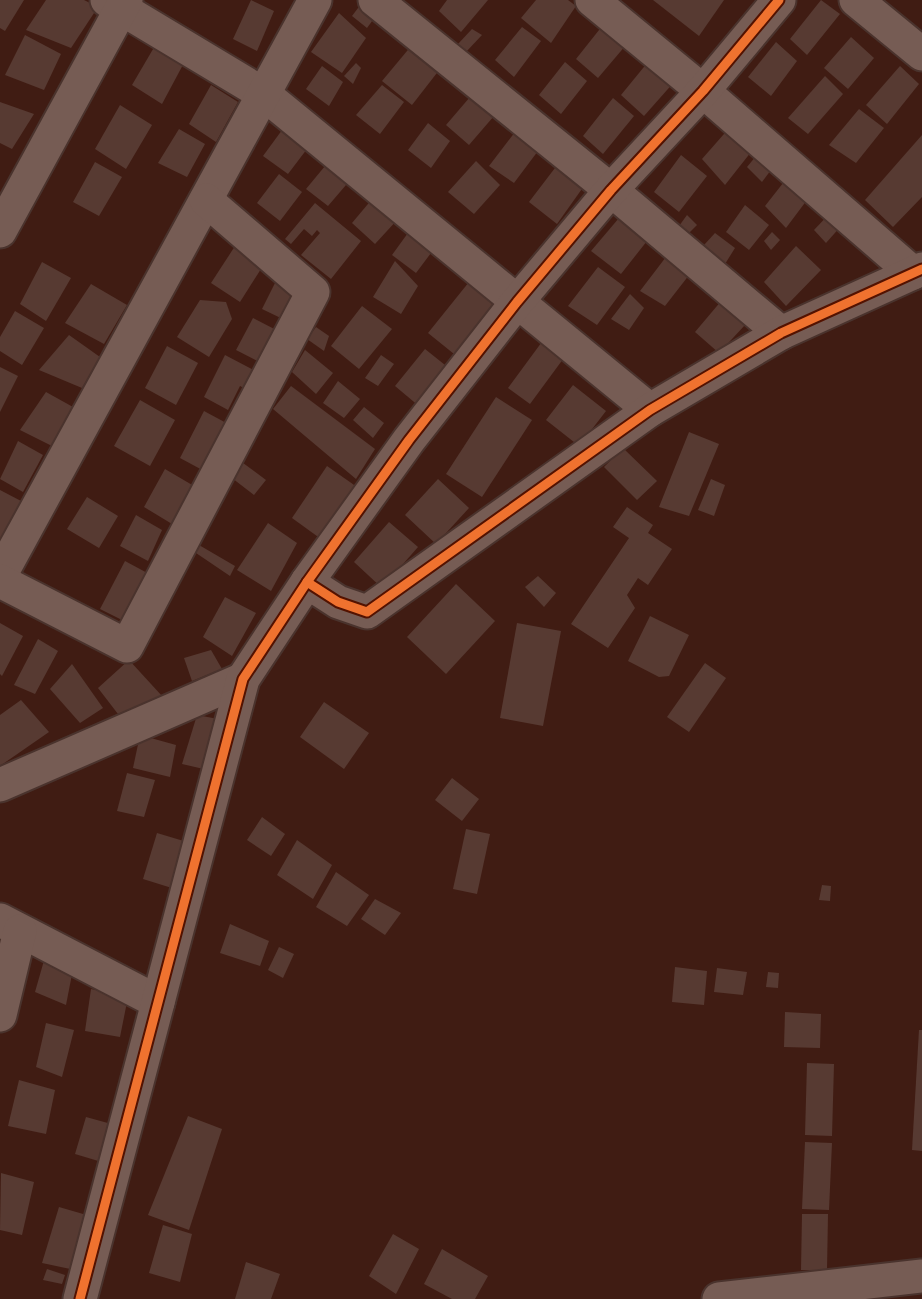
<svg xmlns="http://www.w3.org/2000/svg" width="922" height="1299" font-family="'Roboto Condensed',sans-serif">
<style>
.building{fill:#573a32}
.lines{fill:none;stroke-linecap:round;stroke-linejoin:round}
.minor-casing{stroke:#4a332d;stroke-width:37}
.minor{stroke:#765c54;stroke-width:33}
.cycleway-casing{stroke:#531200;stroke-width:13}
.cycleway{stroke:#ef722f;stroke-width:9}
</style>
<rect width="100%" height="100%" fill="#401c13"/>
<g class="building">
<polygon points="0,0 24,0 5,31 0,28"/>
<polygon points="46,0 84,0 98,7 71,48 26,30"/>
<polygon points="251,0 274,11 257,51 233,39"/>
<polygon points="364,0 378,13 367,28 352,16"/>
<polygon points="447,0 488,0 461,32 439,11"/>
<polygon points="536,0 568,0 576,6 551,43 521,18"/>
<polygon points="653,0 724,0 699,36"/>
<polygon points="821,0 840,14 807,55 790,39"/>
<polygon points="339,13 366,38 342,73 311,52"/>
<polygon points="603,25 626,45 598,78 576,59"/>
<polygon points="522,27 541,41 514,77 495,60"/>
<polygon points="472,29 482,35 466,52 457,45"/>
<polygon points="25,35 61,54 44,90 5,75"/>
<polygon points="851,37 874,58 848,89 824,68"/>
<polygon points="776,42 797,61 771,96 748,77"/>
<polygon points="156,44 185,61 162,104 132,85"/>
<polygon points="412,45 440,69 412,105 382,81"/>
<polygon points="565,62 587,81 561,114 539,95"/>
<polygon points="648,62 675,81 644,116 621,95"/>
<polygon points="356,63 361,68 353,84 344,76"/>
<polygon points="322,66 343,82 329,106 306,89"/>
<polygon points="900,66 919,84 887,124 866,105"/>
<polygon points="825,76 843,94 808,134 788,118"/>
<polygon points="211,85 238,102 216,142 189,124"/>
<polygon points="382,85 404,102 380,134 356,115"/>
<polygon points="470,97 494,116 469,145 446,125"/>
<polygon points="613,98 634,116 603,154 583,136"/>
<polygon points="0,102 34,114 12,149 0,143"/>
<polygon points="120,105 152,125 126,169 95,149"/>
<polygon points="859,109 884,128 856,163 829,145"/>
<polygon points="428,123 450,141 431,168 408,150"/>
<polygon points="285,126 310,145 288,174 263,156"/>
<polygon points="731,126 755,147 725,185 702,159"/>
<polygon points="179,129 205,144 187,177 158,163"/>
<polygon points="515,132 538,151 514,183 489,166"/>
<polygon points="922,135 922,197 893,227 865,200"/>
<polygon points="761,150 774,166 762,182 747,167"/>
<polygon points="681,155 707,176 679,212 654,192"/>
<polygon points="330,160 352,178 328,206 306,189"/>
<polygon points="476,161 500,185 474,214 448,192"/>
<polygon points="95,162 122,177 99,216 73,202"/>
<polygon points="558,164 584,186 557,224 529,202"/>
<polygon points="279,174 302,192 280,221 257,203"/>
<polygon points="787,178 810,196 786,228 765,206"/>
<polygon points="373,198 398,219 375,244 352,223"/>
<polygon points="315,203 361,241 331,279 301,255 320,233 317,230 312,236 304,229 291,244 285,239"/>
<polygon points="745,205 769,225 749,250 726,232"/>
<polygon points="831,212 842,225 826,243 814,230"/>
<polygon points="687,215 697,225 686,236 679,226"/>
<polygon points="619,218 647,241 621,274 591,251"/>
<polygon points="413,226 437,245 416,273 392,255"/>
<polygon points="772,232 780,240 771,250 764,241"/>
<polygon points="715,233 735,248 725,264 704,245"/>
<polygon points="237,243 266,261 240,302 211,283"/>
<polygon points="796,246 821,270 786,306 764,282"/>
<polygon points="669,253 693,270 665,306 640,291"/>
<polygon points="395,261 418,286 401,314 373,297"/>
<polygon points="42,262 71,278 46,321 20,304"/>
<polygon points="598,267 625,287 597,325 568,306"/>
<polygon points="277,279 304,293 289,322 262,309"/>
<polygon points="469,282 500,307 459,358 428,333"/>
<polygon points="91,284 127,305 104,344 65,323"/>
<polygon points="630,294 644,308 629,330 611,319"/>
<polygon points="200,300 226,302 232,319 209,357 177,337"/>
<polygon points="722,300 745,325 719,353 695,332"/>
<polygon points="362,306 392,329 359,369 331,346"/>
<polygon points="15,311 44,328 22,365 0,351 0,337"/>
<polygon points="253,318 282,333 265,365 236,350"/>
<polygon points="316,327 329,336 324,351 307,339"/>
<polygon points="69,335 100,357 82,388 39,370"/>
<polygon points="547,335 569,351 530,404 508,388"/>
<polygon points="167,346 198,363 176,405 145,388"/>
<polygon points="425,349 450,369 420,407 395,386"/>
<polygon points="305,350 333,373 316,394 292,372"/>
<polygon points="225,355 261,374 252,392 240,386 228,410 204,397"/>
<polygon points="381,355 394,364 378,386 365,378"/>
<polygon points="0,367 18,376 0,412"/>
<polygon points="338,381 360,399 344,418 323,403"/>
<polygon points="573,385 606,411 579,446 546,420"/>
<polygon points="291,386 375,449 356,479 273,409"/>
<polygon points="46,392 73,407 54,447 20,430"/>
<polygon points="496,397 532,420 482,497 446,474"/>
<polygon points="140,400 175,420 150,466 114,446"/>
<polygon points="364,407 384,423 373,438 353,420"/>
<polygon points="204,411 230,425 206,472 180,458"/>
<polygon points="689,432 719,444 689,516 659,507"/>
<polygon points="18,441 43,455 23,492 0,479"/>
<polygon points="623,448 657,481 637,500 604,467"/>
<polygon points="239,460 266,480 254,495 228,475"/>
<polygon points="327,466 357,487 321,539 292,518"/>
<polygon points="165,469 199,489 177,527 144,507"/>
<polygon points="438,479 469,508 436,544 405,515"/>
<polygon points="711,479 725,485 714,516 698,510"/>
<polygon points="0,490 23,502 0,544"/>
<polygon points="87,497 118,516 99,548 67,529"/>
<polygon points="627,507 653,525 648,533 672,549 648,585 638,578 627,595 635,608 608,648 571,624 629,538 613,527"/>
<polygon points="136,515 162,530 148,561 120,546"/>
<polygon points="389,522 418,547 382,588 354,562"/>
<polygon points="268,523 297,543 271,591 237,570"/>
<polygon points="199,545 235,566 230,576 196,553"/>
<polygon points="125,561 151,575 126,622 100,609"/>
<polygon points="538,576 556,593 544,607 525,587"/>
<polygon points="456,584 495,621 446,674 407,637"/>
<polygon points="225,597 256,613 232,656 203,637"/>
<polygon points="650,616 689,635 669,676 659,677 628,661"/>
<polygon points="0,623 23,636 2,676 0,674"/>
<polygon points="517,623 561,631 543,726 500,718"/>
<polygon points="38,639 58,651 35,694 14,685"/>
<polygon points="211,650 222,669 192,681 184,658"/>
<polygon points="129,660 162,696 118,714 98,688"/>
<polygon points="705,663 726,678 689,732 667,717"/>
<polygon points="72,664 103,708 80,723 50,689"/>
<polygon points="21,700 49,732 0,766 0,715"/>
<polygon points="324,702 369,733 344,769 300,737"/>
<polygon points="197,715 218,719 208,770 182,764"/>
<polygon points="140,735 176,745 170,777 133,768"/>
<polygon points="127,773 155,780 144,817 117,811"/>
<polygon points="452,778 479,799 462,821 435,800"/>
<polygon points="262,817 285,834 271,856 247,840"/>
<polygon points="466,829 490,834 477,894 453,889"/>
<polygon points="157,833 187,842 175,889 143,879"/>
<polygon points="297,840 332,865 313,899 277,875"/>
<polygon points="336,872 369,895 347,926 316,907"/>
<polygon points="822,885 831,886 830,901 819,900"/>
<polygon points="375,899 401,913 385,935 361,919"/>
<polygon points="230,924 269,941 260,966 220,953"/>
<polygon points="279,947 294,954 283,978 268,970"/>
<polygon points="45,957 74,964 66,1005 35,992"/>
<polygon points="675,967 707,971 704,1005 672,1002"/>
<polygon points="717,968 747,972 743,995 714,992"/>
<polygon points="768,972 779,973 778,988 766,987"/>
<polygon points="91,989 128,997 120,1037 85,1031"/>
<polygon points="785,1012 821,1014 820,1048 784,1047"/>
<polygon points="46,1023 74,1030 62,1077 36,1067"/>
<polygon points="919,1030 922,1030 922,1151 912,1150"/>
<polygon points="807,1063 834,1064 832,1136 805,1135"/>
<polygon points="19,1080 55,1090 46,1134 8,1126"/>
<polygon points="188,1116 222,1129 189,1230 148,1215"/>
<polygon points="86,1117 115,1125 105,1163 75,1154"/>
<polygon points="805,1142 832,1143 829,1210 802,1209"/>
<polygon points="1,1173 34,1182 22,1235 0,1230"/>
<polygon points="59,1207 90,1216 75,1270 42,1263"/>
<polygon points="802,1214 828,1214 827,1270 801,1270"/>
<polygon points="163,1225 192,1234 180,1282 149,1273"/>
<polygon points="393,1234 419,1249 396,1294 369,1276"/>
<polygon points="442,1249 488,1276 475,1299 452,1299 424,1284"/>
<polygon points="246,1262 280,1274 271,1299 235,1299"/>
<polygon points="47,1269 65,1275 62,1284 43,1280"/>
</g>
<g class="lines">
<defs>
<g id="minor">
<polyline points="107,0 265,95 650,410"/>
<polyline points="375,0 611,190 781,333"/>
<polyline points="592,0 703,91 913,273"/>
<polyline points="856,0 922,54"/>
<polyline points="0,231 126,0"/>
<polyline points="0,576 315,0"/>
<polyline points="0,581 127,646 313,292 206,200"/>
<polyline points="307,582 338,602 367,612 650,410 781,333 922,269"/>
<polyline points="0,785 243,679"/>
<polyline points="0,920 158,1002"/>
<polyline points="0,1015 20,931"/>
<polyline points="80,1299 243,679 307,582 409,440 517,302 611,190 703,91 779,0"/>
<polyline points="719,1299 922,1276"/>
</g>
</defs>
<use href="#minor" class="minor-casing"/>
<use href="#minor" class="minor"/>
<defs>
<g id="cycleway">
<polyline points="307,582 338,602 367,612 650,410 781,333 922,269"/>
<polyline points="80,1299 243,679 307,582 409,440 517,302 611,190 703,91 779,0"/>
</g>
</defs>
<use href="#cycleway" class="cycleway-casing"/>
<use href="#cycleway" class="cycleway"/>
</g>
</svg>
